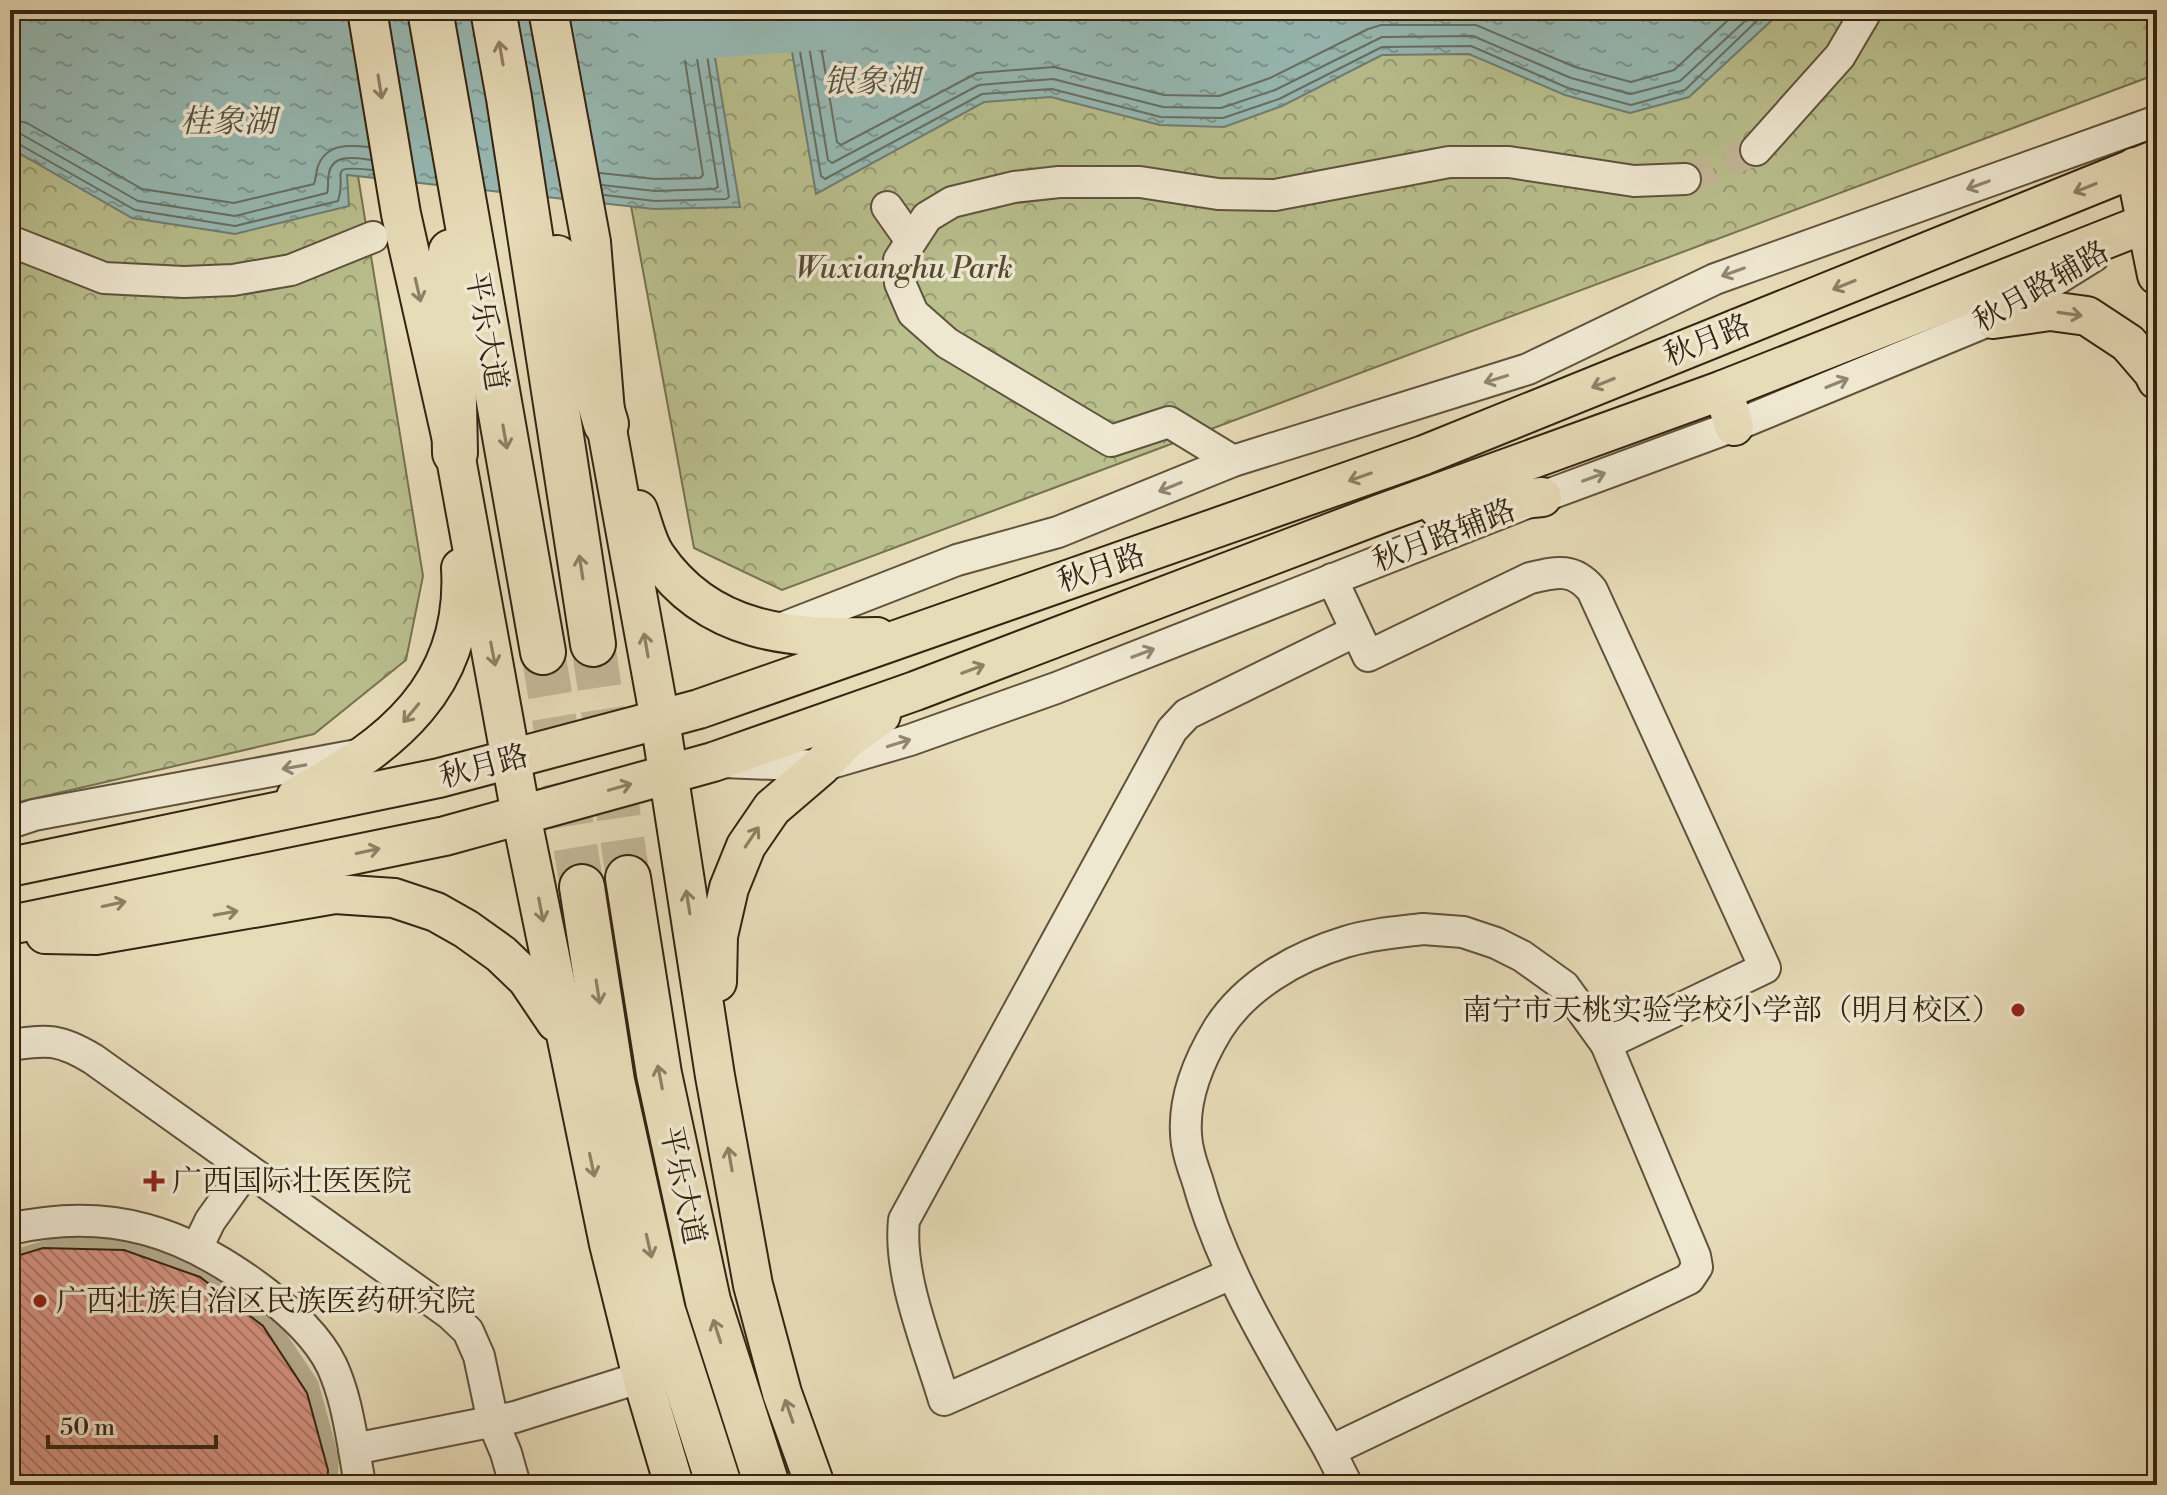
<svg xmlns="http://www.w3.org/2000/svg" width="2167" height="1495" font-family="'Libre Bodoni','Noto Serif SC',serif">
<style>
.park{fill:url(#park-crowns);stroke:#767250;stroke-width:2}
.water{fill:url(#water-ripples);stroke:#6f7e73;stroke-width:2}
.shadow{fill:#0003}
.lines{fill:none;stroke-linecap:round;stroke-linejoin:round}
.shore{stroke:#666f63;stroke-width:2}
.river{stroke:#97bab4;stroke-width:40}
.building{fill:url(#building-back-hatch);stroke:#342412;stroke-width:2}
.minor-tunnel{stroke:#c3b797;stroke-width:30;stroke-dasharray:30 15;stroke-linecap:butt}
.highway-tunnel{stroke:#c3b797;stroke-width:44;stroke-dasharray:44 22;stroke-linecap:butt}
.minor-casing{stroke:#61523c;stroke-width:34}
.major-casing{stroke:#342412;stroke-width:42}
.highway-casing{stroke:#342412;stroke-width:48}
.minor{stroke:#efe8d1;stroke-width:30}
.major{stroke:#e7dcb8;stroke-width:38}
.highway{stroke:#e7dcb8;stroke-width:44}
.oneway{stroke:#8e8065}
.oneway2{stroke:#928672}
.poi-dot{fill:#8f2418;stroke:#efe8d1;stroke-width:3}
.labels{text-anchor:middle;stroke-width:7;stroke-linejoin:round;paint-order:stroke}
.park-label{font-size:30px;font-style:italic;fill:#554b31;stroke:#efe8d1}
.street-label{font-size:30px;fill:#342412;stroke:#efe8d1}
.poi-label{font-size:30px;fill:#342412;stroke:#efe8d1;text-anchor:start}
.water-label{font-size:32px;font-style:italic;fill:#525143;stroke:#efe8d1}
</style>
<defs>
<pattern id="park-crowns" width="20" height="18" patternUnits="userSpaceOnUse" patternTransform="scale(2)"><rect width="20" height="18" fill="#b9bf8d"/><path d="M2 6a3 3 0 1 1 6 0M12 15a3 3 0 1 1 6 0" fill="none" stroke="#979b72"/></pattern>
<pattern id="water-ripples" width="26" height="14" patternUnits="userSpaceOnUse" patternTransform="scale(2)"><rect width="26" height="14" fill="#97bab4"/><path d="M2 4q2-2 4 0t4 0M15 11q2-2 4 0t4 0" fill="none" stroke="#7c9791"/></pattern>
<pattern id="building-back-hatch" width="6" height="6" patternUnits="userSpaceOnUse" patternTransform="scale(2)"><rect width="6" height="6" fill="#d89585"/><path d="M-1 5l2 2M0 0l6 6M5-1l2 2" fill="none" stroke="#b0796b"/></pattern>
</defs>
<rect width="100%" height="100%" fill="#e7dcb8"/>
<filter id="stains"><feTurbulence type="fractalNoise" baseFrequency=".0025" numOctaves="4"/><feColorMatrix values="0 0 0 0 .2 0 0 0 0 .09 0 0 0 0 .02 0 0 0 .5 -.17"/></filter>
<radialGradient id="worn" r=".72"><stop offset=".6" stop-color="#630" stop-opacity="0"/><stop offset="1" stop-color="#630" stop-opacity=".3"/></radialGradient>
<g class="park">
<polygon points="10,10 331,10 423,576 406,660 314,734 10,804"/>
<polygon points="595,10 2157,10 2157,74 782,590 694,548"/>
</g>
<g class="water">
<polygon points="10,10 707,10 740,207 654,209 347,175 349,206 235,234 132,218 10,148"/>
<polygon points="785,10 1778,10 1771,21 1689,97 1630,113 1565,95 1469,54 1382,55 1282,106 1224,127 1160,125 1051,97 984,102 816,194"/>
</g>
<polygon class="shadow" points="56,1237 136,1239 211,1266 274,1315 318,1381 339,1458 337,1485 10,1485 10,1251"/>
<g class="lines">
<g class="shore">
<polyline points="793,10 821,176 825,179 982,94 1052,89 1161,117 1223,118 1279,99 1382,47 1471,46 1568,88 1631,105 1685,90 1768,10"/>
<polyline points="803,10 828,160 832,163 979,85 1053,79 1163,107 1221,108 1275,90 1382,37 1473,36 1571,78 1631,94 1680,81 1757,10"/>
<polyline points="815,10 837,142 841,145 977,73 1054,67 1164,95 1219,96 1270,78 1368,29 1381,25 1476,25 1575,67 1631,82 1674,70 1739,10"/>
<path d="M10 119 27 123 142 189 234 203 314 184C316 178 316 172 318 166 327 143 349 145 369 147"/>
<path d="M10 131 21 134 138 201 235 216 327 193C329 187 327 180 329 173 333 153 356 158 371 160"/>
<path d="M10 142 17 143 135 210 235 226 338 201C348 172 324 165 372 170"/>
<polyline points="600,173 655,179 700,178 703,175 677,10"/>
<polyline points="602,185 655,191 714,189 718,187 689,10"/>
<polyline points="604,195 655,201 726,199 729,197 700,10"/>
</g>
<polyline class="river" points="658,42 875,26 931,10"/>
</g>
<polygon class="building" points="43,1248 124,1250 200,1277 263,1326 307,1393 328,1470 327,1485 10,1485 10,1258"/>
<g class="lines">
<polyline class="minor-tunnel" points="1685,179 1756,150"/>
<g class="highway-tunnel">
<polyline points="593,644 628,878"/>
<polyline points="543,652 582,887"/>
</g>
<defs>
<g id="minor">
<polyline points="1756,150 1840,56 1867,10"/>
<polyline points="887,207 911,241"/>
<polyline points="10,241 104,278 184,282 233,280 291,270 373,237"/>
<polyline points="1233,461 1169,422 1111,441 947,343 913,313 900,283 899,260 927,217 952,202 1014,187 1059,182 1140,182 1218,194 1275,195 1449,162 1509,162 1634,181 1685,179"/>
<path d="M1332 579 1368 656 1530 578C1556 572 1573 567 1592 590L1765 968 1606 1044"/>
<polyline points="772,632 957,560 1058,532 1233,461 1528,369 1715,279 2157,121"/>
<polyline points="723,762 821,766 910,740 1056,688 1542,497 1734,426 1993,319 2094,256"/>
<polyline points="10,823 34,815 357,755"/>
<path d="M1423 929 1463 932 1496 943 1522 956 1564 986 1606 1044 1695 1256 1697 1267 1689 1279 1330 1451C1280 1363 1224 1277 1197 1179 1193 1168 1189 1156 1187 1144 1181 1104 1198 1062 1218 1029 1246 985 1296 957 1345 942 1370 934 1398 932 1423 929Z"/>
<path d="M10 1045C47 1039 60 1039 93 1059L450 1314 468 1331 479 1356 493 1422 506 1453 515 1485"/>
<path d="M10 1229C111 1206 187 1232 267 1294 292 1314 318 1337 332 1366 344 1392 349 1421 354 1449L515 1417 642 1377"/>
<polyline points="197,1248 210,1221 247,1169"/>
<path d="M1231 1274 944 1400C928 1346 898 1276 904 1220L1172 730 1187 714 1356 631"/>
<polyline points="354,1449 360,1485"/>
<polyline points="1330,1451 1347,1485"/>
</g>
<g id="major">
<polyline points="367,10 401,214 455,453 521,815 609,1244 642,1377 674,1485"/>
<polyline points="548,10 591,242 606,424 660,720 715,1076 753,1285 782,1393 815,1485"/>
<polyline points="2135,167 2157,275"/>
<polyline points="1993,319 2050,311 2087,316 2128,343 2153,372 2157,380"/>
<polyline points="1723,390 1734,426"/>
<polyline points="1438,508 1542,497"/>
<path d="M638 510C643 524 647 543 656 556 709 634 791 639 877 637"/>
<path d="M296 797C391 746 468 686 461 568"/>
<polyline points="10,867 439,778 699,709 1424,455 2157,159"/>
<polyline points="10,925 445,836 713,762 915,691 1380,514 1723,390 2157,219"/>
<polyline points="45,934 96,935 335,894 394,898 436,912 466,929 501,954 527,979 556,1022"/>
<polyline points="717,982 718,936 729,888 746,846 772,808 821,766 847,739 881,715"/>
</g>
<g id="highway">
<polyline points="430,10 543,652"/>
<polyline points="493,10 509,98 593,644"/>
<polyline points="451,252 455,453"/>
<polyline points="557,258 606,424"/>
<polyline points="628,878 659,1074 708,1301 767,1485"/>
<polyline points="582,887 612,1081 663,1311 719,1485"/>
</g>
</defs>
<use href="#minor" class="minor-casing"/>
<use href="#major" class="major-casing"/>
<use href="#highway" class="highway-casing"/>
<use href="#minor" class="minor"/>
<use href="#major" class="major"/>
<use href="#highway" class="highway"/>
</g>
<defs><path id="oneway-shaft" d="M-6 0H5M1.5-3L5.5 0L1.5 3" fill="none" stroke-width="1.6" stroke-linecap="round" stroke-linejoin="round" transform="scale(2)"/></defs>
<g class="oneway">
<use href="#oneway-shaft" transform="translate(501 53) rotate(-100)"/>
<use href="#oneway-shaft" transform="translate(380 87) rotate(81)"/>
<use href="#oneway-shaft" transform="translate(2085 188) rotate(158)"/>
<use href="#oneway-shaft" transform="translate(1844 285) rotate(158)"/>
<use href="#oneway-shaft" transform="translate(418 290) rotate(77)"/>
<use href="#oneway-shaft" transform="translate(2070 314) rotate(8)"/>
<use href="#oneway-shaft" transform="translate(1603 383) rotate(158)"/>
<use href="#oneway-shaft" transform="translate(505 437) rotate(80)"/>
<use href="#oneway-shaft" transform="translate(1360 477) rotate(161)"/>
<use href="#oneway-shaft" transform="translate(581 567) rotate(-99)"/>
<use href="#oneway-shaft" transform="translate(646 645) rotate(-100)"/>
<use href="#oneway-shaft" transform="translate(493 654) rotate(79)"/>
<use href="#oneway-shaft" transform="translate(973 669) rotate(-21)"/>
<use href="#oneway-shaft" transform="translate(411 713) rotate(130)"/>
<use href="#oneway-shaft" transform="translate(620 787) rotate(-16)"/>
<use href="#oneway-shaft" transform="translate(752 837) rotate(-56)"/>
<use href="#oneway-shaft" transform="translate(368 851) rotate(-12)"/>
<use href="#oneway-shaft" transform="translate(688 902) rotate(-99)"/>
<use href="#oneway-shaft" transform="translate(114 904) rotate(-12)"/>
<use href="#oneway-shaft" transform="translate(541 910) rotate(79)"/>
<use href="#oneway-shaft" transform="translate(226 913) rotate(-10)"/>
<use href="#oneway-shaft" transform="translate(598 992) rotate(81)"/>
<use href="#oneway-shaft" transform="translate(660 1077) rotate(-101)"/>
<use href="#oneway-shaft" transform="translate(730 1159) rotate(-100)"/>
<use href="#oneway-shaft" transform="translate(592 1165) rotate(78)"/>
<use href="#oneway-shaft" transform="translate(649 1246) rotate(77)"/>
<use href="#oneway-shaft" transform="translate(717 1331) rotate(-108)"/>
<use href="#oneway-shaft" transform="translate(789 1411) rotate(-109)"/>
</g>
<g class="oneway2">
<use href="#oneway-shaft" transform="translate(1978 185) rotate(160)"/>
<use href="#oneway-shaft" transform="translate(1733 272) rotate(160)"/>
<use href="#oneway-shaft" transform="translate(1496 379) rotate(163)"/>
<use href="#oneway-shaft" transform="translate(1837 383) rotate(-22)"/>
<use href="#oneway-shaft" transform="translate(1594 477) rotate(-20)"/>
<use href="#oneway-shaft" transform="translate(1170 487) rotate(158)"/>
<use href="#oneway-shaft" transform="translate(1143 653) rotate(-21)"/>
<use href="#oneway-shaft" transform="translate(899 743) rotate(-17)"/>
<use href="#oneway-shaft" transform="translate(294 767) rotate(170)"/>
</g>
<g class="poi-dot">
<circle cx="2018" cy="1010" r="8"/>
<path d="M150 1169h8v8h8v8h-8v8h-8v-8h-8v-8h8z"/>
<circle cx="40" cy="1301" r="8"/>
</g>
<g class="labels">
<g class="park-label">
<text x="904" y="278">Wuxianghu Park</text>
</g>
<g class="street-label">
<text transform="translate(2041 286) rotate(-30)" y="10">秋月路辅路</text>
<text transform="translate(487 331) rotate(80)" y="10">平乐大道</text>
<text transform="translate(1707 340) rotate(-22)" y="10">秋月路</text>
<text transform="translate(1444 535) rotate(-21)" y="10">秋月路辅路</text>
<text transform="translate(1101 568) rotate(-19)" y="10">秋月路</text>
<text transform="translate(484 766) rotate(-15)" y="10">秋月路</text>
<text transform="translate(683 1185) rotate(78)" y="10">平乐大道</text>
</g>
<g class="poi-label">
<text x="2002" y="1020" text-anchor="end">南宁市天桃实验学校小学部（明月校区）</text>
<text x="172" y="1191">广西国际壮医医院</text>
<text x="56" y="1311">广西壮族自治区民族医药研究院</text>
</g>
<g class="water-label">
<text x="871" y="92">银象湖</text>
<text x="228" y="132">桂象湖</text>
</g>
</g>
<rect width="2167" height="1495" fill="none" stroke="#e7dcb8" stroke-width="40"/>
<rect x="12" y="12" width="2143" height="1471" fill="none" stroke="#342412" stroke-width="4"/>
<rect x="20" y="20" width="2127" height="1455" fill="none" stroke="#342412" stroke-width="2"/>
<path d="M48 1435v12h168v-12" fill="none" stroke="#342412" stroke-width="4"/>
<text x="60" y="1435" font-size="24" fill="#342412" stroke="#efe8d1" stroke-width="6" paint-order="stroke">50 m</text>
<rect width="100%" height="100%" filter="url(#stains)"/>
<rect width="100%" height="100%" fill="url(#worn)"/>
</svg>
